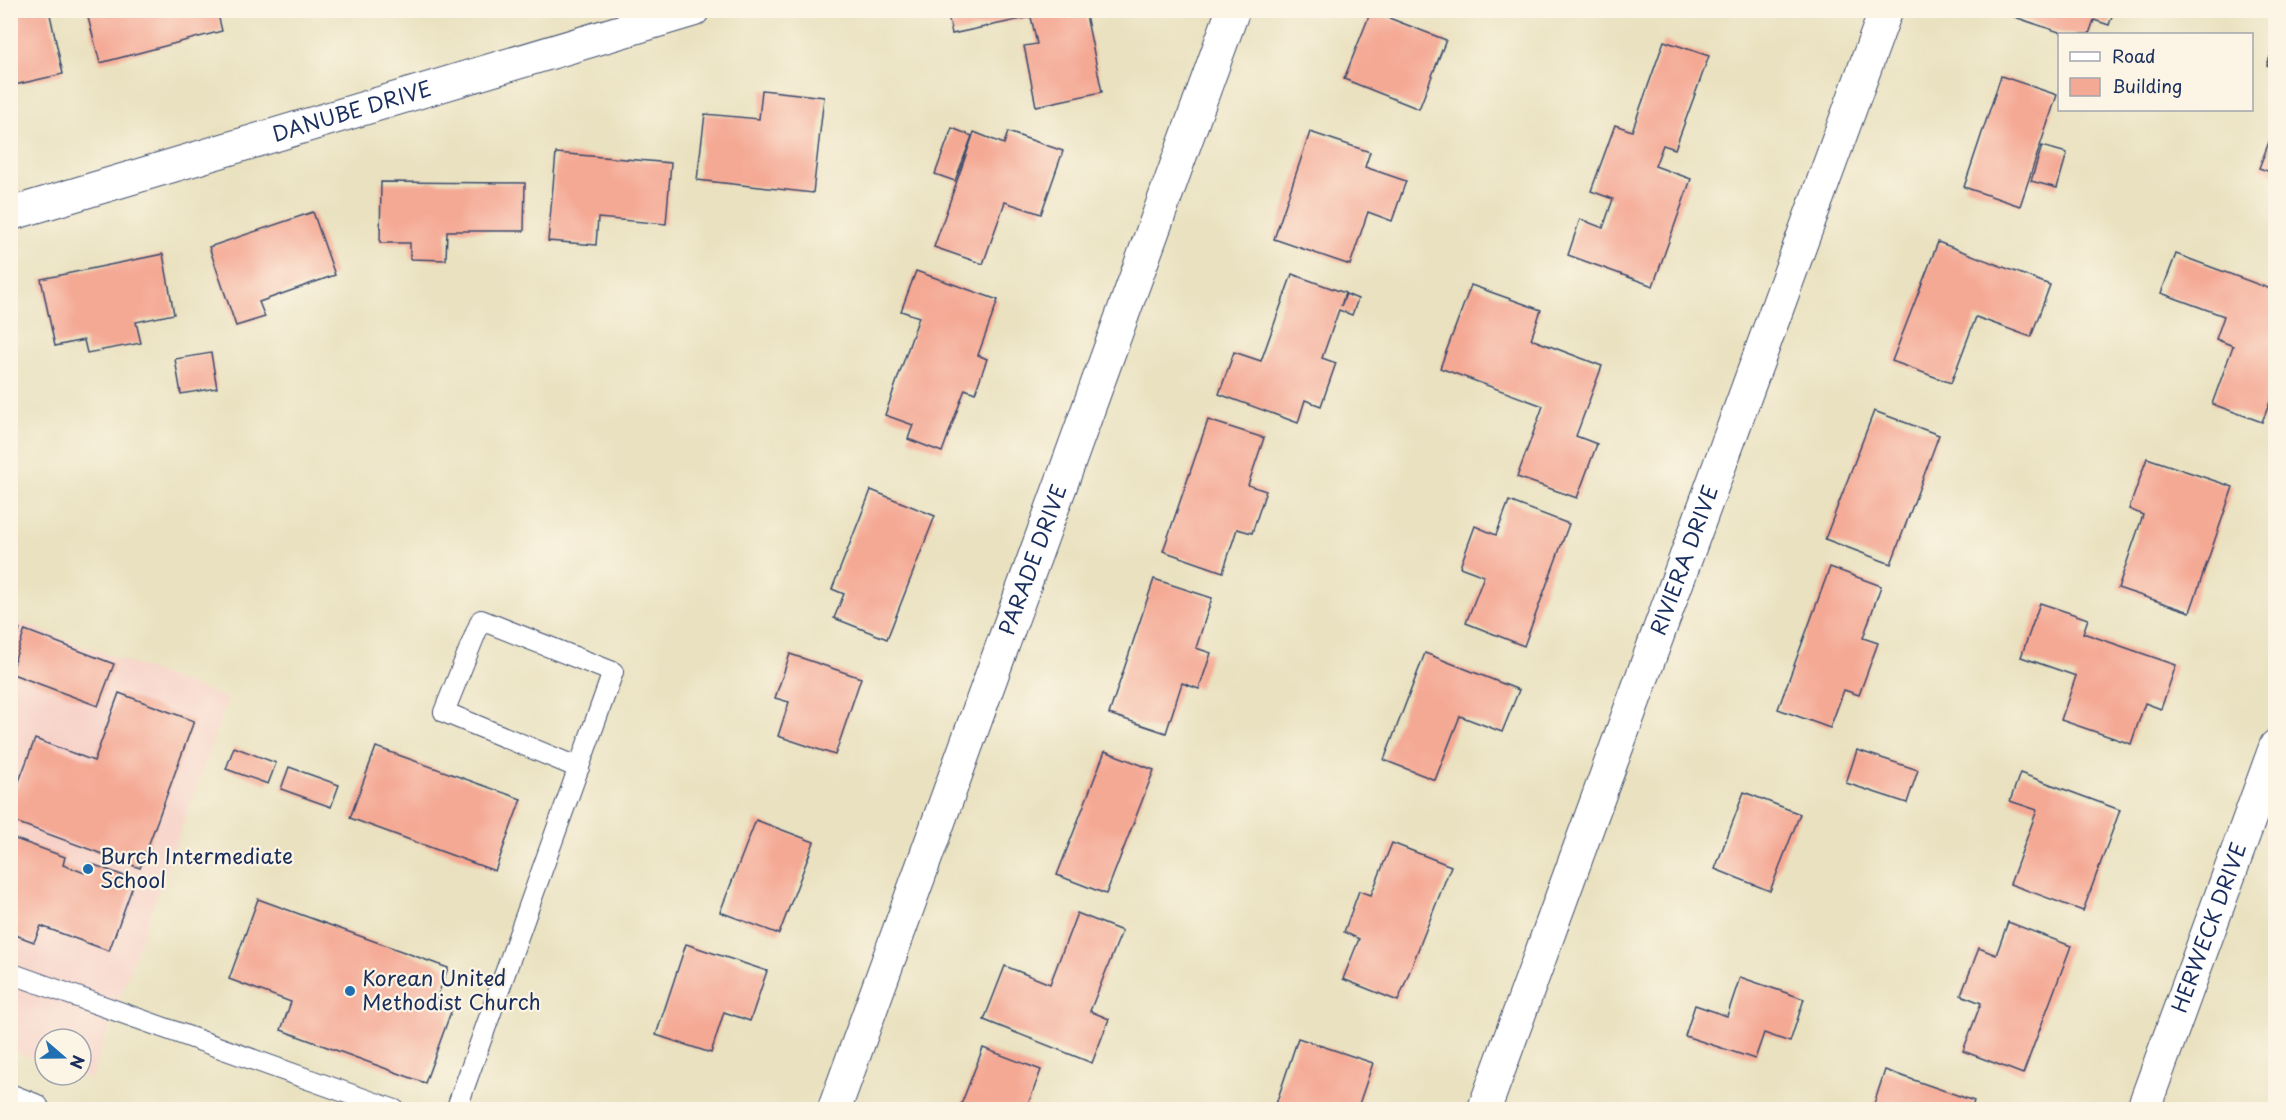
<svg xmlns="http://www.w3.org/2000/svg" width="2286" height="1120" font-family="'Playpen Sans',sans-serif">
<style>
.built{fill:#f7d1c8}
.building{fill:#f4a994}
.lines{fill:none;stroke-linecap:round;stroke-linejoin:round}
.lane-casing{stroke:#3a4a6d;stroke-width:22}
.street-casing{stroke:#3a4a6d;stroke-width:35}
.secondary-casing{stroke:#3a4a6d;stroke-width:35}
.lane{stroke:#fff;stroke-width:20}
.street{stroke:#fff;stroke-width:33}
.secondary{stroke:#fff;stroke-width:33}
.poi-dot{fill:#1f6fb2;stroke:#fcf5e5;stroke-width:2}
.labels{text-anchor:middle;stroke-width:4.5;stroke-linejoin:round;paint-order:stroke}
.street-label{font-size:21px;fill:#1b2f5e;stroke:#fcf5e5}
.poi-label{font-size:21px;fill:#1b2f5e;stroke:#fcf5e5;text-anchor:start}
</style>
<rect width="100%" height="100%" fill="#fcf5e5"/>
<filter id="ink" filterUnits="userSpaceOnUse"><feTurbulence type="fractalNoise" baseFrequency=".0167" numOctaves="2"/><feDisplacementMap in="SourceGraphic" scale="12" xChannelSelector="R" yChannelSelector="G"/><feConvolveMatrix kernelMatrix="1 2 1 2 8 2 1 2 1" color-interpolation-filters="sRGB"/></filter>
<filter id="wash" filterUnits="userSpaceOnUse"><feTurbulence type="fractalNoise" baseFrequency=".008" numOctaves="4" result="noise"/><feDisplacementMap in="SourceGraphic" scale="24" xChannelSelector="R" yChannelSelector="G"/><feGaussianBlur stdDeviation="1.35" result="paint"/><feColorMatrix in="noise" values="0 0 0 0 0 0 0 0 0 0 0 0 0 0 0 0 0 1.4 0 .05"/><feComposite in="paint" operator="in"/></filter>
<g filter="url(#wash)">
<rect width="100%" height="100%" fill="#e9e1bf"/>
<polygon class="built" points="10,619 228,699 90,1079 79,1075 81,1075 81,1039 45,1039 45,1063 11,1050"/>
<g id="blocks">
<g class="building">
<polygon points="10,10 49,10 63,74 10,86"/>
<polygon points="86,10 217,10 222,31 100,63"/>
<polygon points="947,10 1085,10 1102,92 1036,106 1024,46 1037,44 1031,17 952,34"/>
<polygon points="2005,10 2114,10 2109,25 2094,20 2089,34 2065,34 2003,13"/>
<polygon points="1371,11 1446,40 1419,109 1344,79"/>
<polygon points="1664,41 1709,56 1675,149 1663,145 1655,166 1691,179 1653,286 1568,255 1580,219 1603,228 1613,199 1591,191 1615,125 1632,131"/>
<polygon points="2275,43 2276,43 2276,69 2267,65"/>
<polygon points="2001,76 2057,95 2020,206 1964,187"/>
<polygon points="762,90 824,97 813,193 697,180 705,114 759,119"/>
<polygon points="952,128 972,136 955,181 935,174"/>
<polygon points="2274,129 2276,129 2276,174 2259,168"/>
<polygon points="974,132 1004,144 1008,132 1063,151 1041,214 1005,202 983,264 934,247"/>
<polygon points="1310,132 1370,152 1365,167 1406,181 1392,221 1368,212 1350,265 1274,239"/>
<polygon points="2042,146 2067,153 2057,188 2031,181"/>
<polygon points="556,153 671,163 666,224 598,218 596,245 548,241"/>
<polygon points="381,182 525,183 524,231 447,231 446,260 410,259 410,243 380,243"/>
<polygon points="313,212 335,275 259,302 265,317 236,326 209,247"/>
<polygon points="1938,242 2050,285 2031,337 1976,317 1951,383 1892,361"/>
<polygon points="163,254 174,314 136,322 141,343 87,353 84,340 55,346 41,279"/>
<polygon points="2176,254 2276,291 2276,387 2262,422 2212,404 2233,346 2216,339 2224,316 2161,293"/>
<polygon points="916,271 998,300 978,355 987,359 975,393 965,389 942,452 908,439 913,425 885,415 919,317 901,311"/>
<polygon points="1292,274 1345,293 1341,306 1346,294 1358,299 1352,315 1339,310 1322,358 1336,363 1321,406 1305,400 1298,423 1219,394 1234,352 1261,361"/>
<polygon points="1471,285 1541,310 1531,339 1602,366 1576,436 1597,444 1577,498 1517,477 1543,406 1440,368"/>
<polygon points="211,353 217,388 181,394 175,359"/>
<polygon points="1874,411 1939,435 1891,564 1825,539"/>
<polygon points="1208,420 1264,438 1248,485 1266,491 1252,533 1237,529 1223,572 1163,551"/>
<polygon points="2147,458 2233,487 2190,612 2118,588 2143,515 2129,509"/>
<polygon points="871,490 935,516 887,639 834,618 844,594 832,589"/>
<polygon points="1509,501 1569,524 1524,646 1466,623 1484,576 1460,567 1475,526 1496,535"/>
<polygon points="1830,567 1881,586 1863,638 1878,643 1859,695 1844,690 1830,728 1778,709"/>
<polygon points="1154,579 1212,598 1196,648 1211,653 1199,689 1182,683 1166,733 1109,714"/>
<polygon points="2040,603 2088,619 2083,633 2176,665 2161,709 2145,703 2131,744 2061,720 2076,676 2021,657"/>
<polygon points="10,625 20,629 11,654 10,654"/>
<polygon points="25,630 114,664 98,706 10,673"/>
<polygon points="1425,653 1519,690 1502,732 1460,716 1435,780 1384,760"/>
<polygon points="790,654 861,678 835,755 778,736 789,702 775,698"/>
<polygon points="119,693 194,721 140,868 10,820 10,805 35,739 94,761"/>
<polygon points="234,747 276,763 268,784 226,769"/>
<polygon points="376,747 521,799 495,871 350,818"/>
<polygon points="1857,750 1918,770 1907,803 1846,783"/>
<polygon points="1105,751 1154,770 1106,894 1057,875"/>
<polygon points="289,767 339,785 331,807 281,789"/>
<polygon points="2020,773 2120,810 2083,911 2010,884 2037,810 2010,801"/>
<polygon points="1744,792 1800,814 1770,891 1715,869"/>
<polygon points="756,820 814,842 779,934 720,912"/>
<polygon points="10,837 65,857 63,865 85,873 89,863 135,880 109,951 41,926 34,942 10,933"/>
<polygon points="1392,843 1451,866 1398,1001 1343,979 1359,939 1344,932 1359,891 1371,895"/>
<polygon points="258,899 448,968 435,1003 452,1009 425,1083 281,1030 291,1002 229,979"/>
<polygon points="1077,913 1122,931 1090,1011 1109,1019 1092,1063 984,1020 1005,966 1050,984"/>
<polygon points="2008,922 2071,946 2023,1074 1963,1051 1981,1003 1961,995 1979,948 1996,955"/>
<polygon points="686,944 767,971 750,1021 724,1012 711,1053 656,1035"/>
<polygon points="1740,977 1804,999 1790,1042 1764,1033 1755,1059 1685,1036 1695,1005 1727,1016"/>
<polygon points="1298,1038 1373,1063 1357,1110 1274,1110"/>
<polygon points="983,1048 1041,1070 1026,1110 959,1110"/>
<polygon points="1885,1070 1974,1101 1971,1110 1872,1110"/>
</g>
</g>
</g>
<g filter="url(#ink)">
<use href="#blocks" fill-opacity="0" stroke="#3a4a6d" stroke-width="1.5"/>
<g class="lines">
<defs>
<g id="lane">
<polyline points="10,973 395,1110"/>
<polyline points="456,1110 613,672 481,620 444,712 579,768"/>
</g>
<g id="street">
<path id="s1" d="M10 214 693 10"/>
<path id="s2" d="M834 1110 1233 10"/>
<path id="s3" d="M1484 1110 1886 10"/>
<path id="s4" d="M2143 1110 2276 746"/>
</g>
<polyline id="secondary" points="10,1101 33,1110"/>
</defs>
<use href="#lane" class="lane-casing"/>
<use href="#street" class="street-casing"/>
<use href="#secondary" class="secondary-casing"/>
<use href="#lane" class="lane"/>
<use href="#street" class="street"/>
<use href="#secondary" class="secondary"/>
</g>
</g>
<g class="poi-dot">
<circle cx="88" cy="869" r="6"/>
<circle cx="350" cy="991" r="6"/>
</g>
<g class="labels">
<g class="street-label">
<text dy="7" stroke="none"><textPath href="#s1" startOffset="357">DANUBE DRIVE</textPath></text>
<text dy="7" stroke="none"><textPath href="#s2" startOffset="585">PARADE DRIVE</textPath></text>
<text dy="7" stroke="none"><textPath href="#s3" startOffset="585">RIVIERA DRIVE</textPath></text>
<text dy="7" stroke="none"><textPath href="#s4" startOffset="194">HERWECK DRIVE</textPath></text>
</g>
<g class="poi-label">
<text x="100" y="864">Burch Intermediate<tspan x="100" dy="24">School</tspan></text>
<text x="362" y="986">Korean United<tspan x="362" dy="24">Methodist Church</tspan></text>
</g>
</g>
<rect width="2286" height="1120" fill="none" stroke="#fcf5e5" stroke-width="36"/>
<rect x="2058" y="33" width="195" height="78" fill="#fcf5e5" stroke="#a2a6af" stroke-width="1.5"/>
<rect x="2070" y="52" width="30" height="9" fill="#ffffff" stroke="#a2a6af" stroke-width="1.5"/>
<text x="2112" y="63" font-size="18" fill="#1b2f5e">Road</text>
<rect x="2070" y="78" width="30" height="18" fill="#f4a994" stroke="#a2a6af" stroke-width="1.5"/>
<text x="2112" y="93" font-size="18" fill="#1b2f5e">Building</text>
<g transform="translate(63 1057) rotate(110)"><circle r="28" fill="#fcf5e5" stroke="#a2a6af" stroke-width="1.5"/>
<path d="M0-4.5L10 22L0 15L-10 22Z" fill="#1f6fb2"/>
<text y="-9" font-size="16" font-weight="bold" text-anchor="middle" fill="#1b2f5e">N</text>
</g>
</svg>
